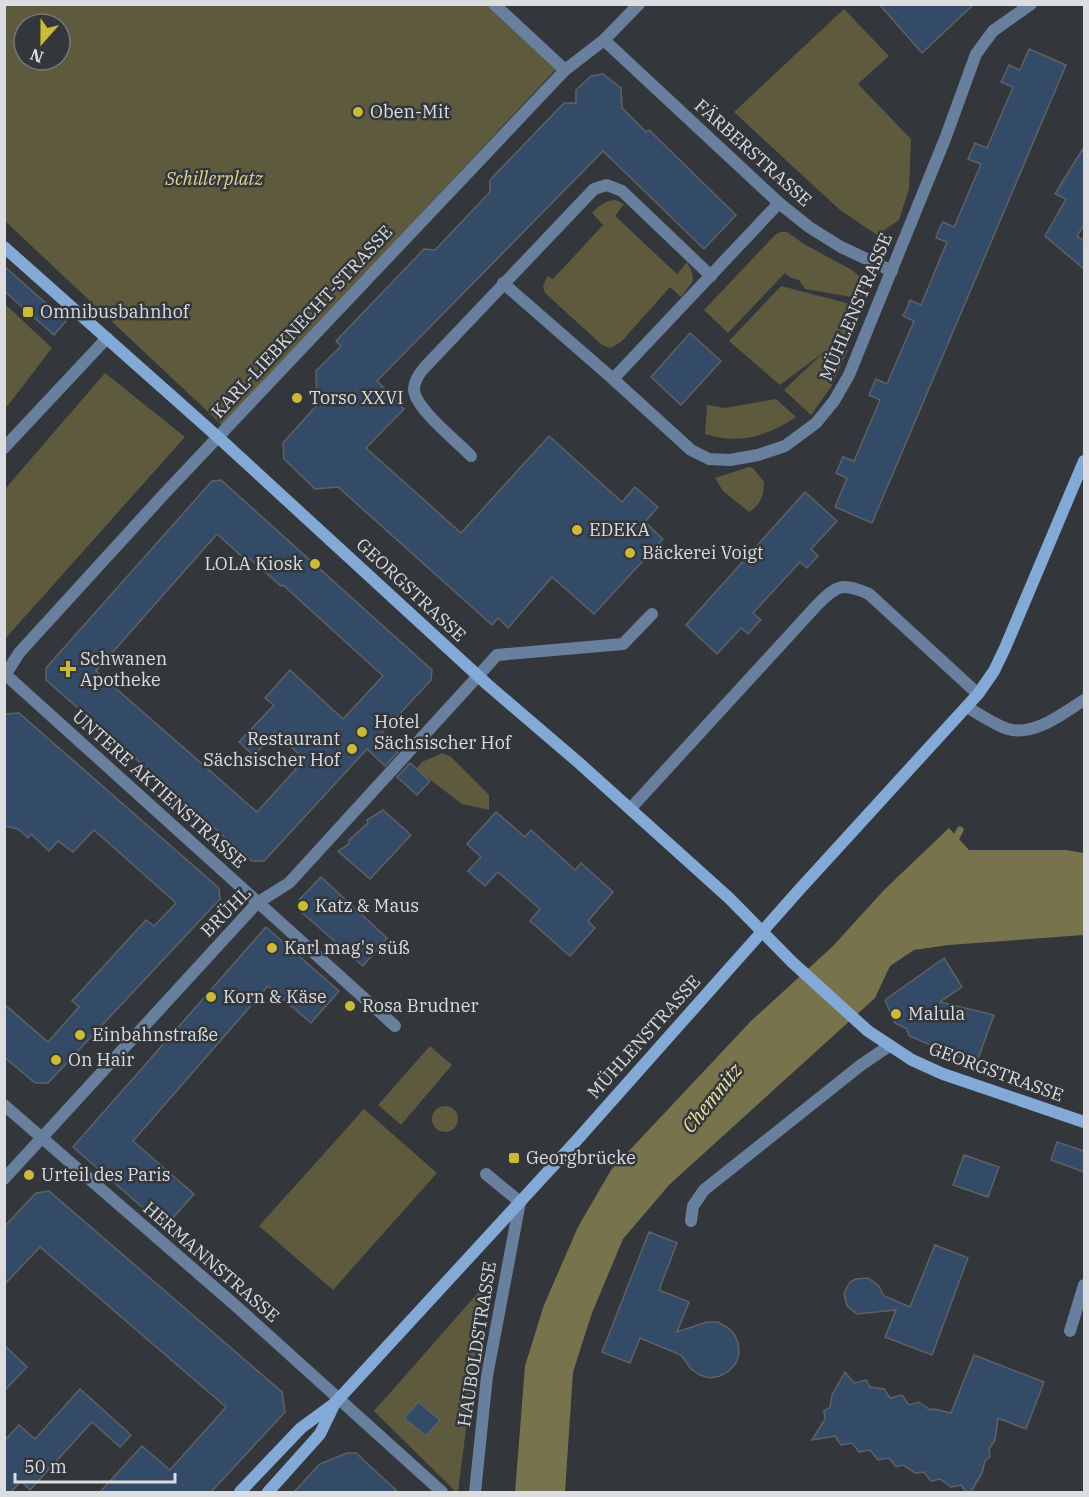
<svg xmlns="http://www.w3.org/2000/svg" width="1089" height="1497" font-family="'IBM Plex Serif',serif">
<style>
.green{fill:#5d5a3e;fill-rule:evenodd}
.water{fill:#77734c}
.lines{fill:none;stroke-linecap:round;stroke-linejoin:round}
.stream{stroke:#77734c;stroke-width:7}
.building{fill:#344b67;stroke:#5e6166;stroke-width:1.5;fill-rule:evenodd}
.lane{stroke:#68809d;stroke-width:12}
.street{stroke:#68809d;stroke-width:12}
.secondary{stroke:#83a9d7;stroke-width:12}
.poi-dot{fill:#c9ba3a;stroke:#33363a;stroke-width:2}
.labels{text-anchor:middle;stroke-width:5;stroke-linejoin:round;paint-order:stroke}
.poi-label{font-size:18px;fill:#dbdde0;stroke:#33363a;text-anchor:start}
.street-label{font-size:18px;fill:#dbdde0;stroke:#33363a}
.park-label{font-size:18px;font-style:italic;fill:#dcd592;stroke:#33363a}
.water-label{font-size:20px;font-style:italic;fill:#ece5a2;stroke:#33363a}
</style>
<rect width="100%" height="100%" fill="#33363a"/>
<g class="green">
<path d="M4 5H487L556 69 223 426 5 221ZM24 24H60V60H24Z"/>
<polygon points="844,9 889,56 858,84 911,139 909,189 899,220 877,235 840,210 734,112"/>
<path d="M616 200 624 204 615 216 677 274 687 262 692 272 693 281 681 297 670 287 622 341 611 348 602 345 545 293 543 287 547 276 553 279 603 225 592 213C599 205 605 201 616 200Z"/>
<polygon points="781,232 787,232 804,244 852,270 860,277 865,285 862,296 858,298 805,289 799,280 791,278 785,273 728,333 704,310 775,235"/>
<polygon points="781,286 858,306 842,348 848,350 831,387 811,415 784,390 824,352 780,385 729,341"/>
<polygon points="5,304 52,348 9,404 5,407"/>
<polygon points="105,373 185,437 5,639 5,489"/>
<path d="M776 399 796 417C768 436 738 445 705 434L707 405 725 408Z"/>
<path d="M749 467 753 468 764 482C764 496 761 504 749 512L723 491 715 478Z"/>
<polygon points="442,753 450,756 489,795 489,810 462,804 416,769 422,762"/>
<polygon points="430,1046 452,1065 401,1125 378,1105"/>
<circle cx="445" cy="1119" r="13"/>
<polygon points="364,1109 437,1173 333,1290 259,1226"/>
<polygon points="484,1286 458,1492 456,1492 374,1411"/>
</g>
<polygon class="water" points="949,828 969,850 1066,850 1084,853 1084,935 949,945 914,950 890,966 875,998 669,1185 623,1239 592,1313 573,1372 565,1492 515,1492 525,1366 544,1305 578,1227 611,1170 751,1021 833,946 884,890"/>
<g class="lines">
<polyline class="stream" points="953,844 960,830"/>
</g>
<g class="building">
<polygon points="879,4 974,4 922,53"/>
<polygon points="1029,49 1066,65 872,523 835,507 847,478 836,473 843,457 854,461 880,400 869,395 876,379 887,384 914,321 903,316 907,308 910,300 921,305 947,242 936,238 939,229 943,222 954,227 981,164 968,159 975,143 987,148 1013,87 1001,82 1005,74 1009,65 1020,70"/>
<polygon points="603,74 621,88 622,108 646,132 649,130 736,215 704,249 603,151 377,381 404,409 366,448 461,533 549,436 622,502 635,487 658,507 645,522 663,539 594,614 552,577 508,628 498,618 492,625 338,487 315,489 284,459 283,443 317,405 316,371 341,346 336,341 424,249 435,250 490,192 490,180 564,103 576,103 576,90 591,76"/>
<polygon points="1084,147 1084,225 1077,236 1084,241 1084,269 1045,236 1066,199 1055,194"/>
<polygon points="4,266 66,321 54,335 4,291"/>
<polygon points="690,333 721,361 681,405 651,377"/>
<path d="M221 480 432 670 431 680 380 735 398 752 385 766 367 749 264 861H252L46 680V668L212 481ZM217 534 247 561 249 558 281 586 283 585 383 676 343 719 290 670 265 698 274 705 239 742 254 756 275 732 303 758 294 767 296 769 257 812 96 671Z"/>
<polygon points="805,492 837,521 811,549 818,556 807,568 800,562 753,613 761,620 755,626 748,634 741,628 717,654 686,625"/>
<polygon points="19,713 219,888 220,899 48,1083 35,1083 4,1057 4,1004 48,1042 79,1007 72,1001 146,920 154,926 176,903 94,830 73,852 58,841 49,851 31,834 28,838 18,829 4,826 4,714"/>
<polygon points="410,763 430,781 417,795 397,777"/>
<polygon points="383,810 411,835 370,879 338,851 349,844 349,840 368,823 367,820"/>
<polygon points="496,812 525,837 531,830 575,870 581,863 613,892 588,921 595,928 570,956 530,921 540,909 498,872 485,886 468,871 481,857 467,844"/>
<polygon points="321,877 387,938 363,966 299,910 299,900"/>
<polygon points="266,927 339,991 311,1023 268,986 133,1141 194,1194 165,1227 73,1147"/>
<polygon points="944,958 962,987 940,1002 994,1015 976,1064 909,1036 907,1029 895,1023 885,1000"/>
<polygon points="1057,1142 1084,1151 1084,1172 1051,1160"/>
<polygon points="964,1155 999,1167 988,1197 953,1185"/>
<polygon points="49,1191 282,1392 285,1412 211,1492 100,1492 142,1446 170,1470 226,1407 40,1247 4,1285 4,1227 36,1193"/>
<polygon points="649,1232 677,1243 659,1290 689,1302 677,1332 707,1322 718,1322 727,1327 734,1334 738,1343 739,1354 736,1363 729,1371 720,1376 710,1378 700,1375 691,1369 681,1355 640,1338 630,1363 602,1352"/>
<polygon points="935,1245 968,1258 932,1355 885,1337 896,1310 857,1314 847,1306 844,1293 850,1282 856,1279 868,1278 878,1285 884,1296 910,1307"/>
<polygon points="4,1345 27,1367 4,1391"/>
<polygon points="974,1355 1044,1382 1026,1429 998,1418 995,1440 989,1449 990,1457 985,1461 982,1473 971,1492 966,1492 961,1485 951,1487 940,1479 931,1481 924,1472 915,1473 903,1465 896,1467 889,1458 878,1460 870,1450 859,1452 852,1443 841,1445 835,1436 812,1440 825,1419 824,1411 830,1407 832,1395 845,1372 854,1383 866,1380 870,1387 884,1389 890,1398 902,1395 909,1405 919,1402 930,1410 934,1409 951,1413"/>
<polygon points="80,1389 131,1435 120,1447 92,1422 30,1490 21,1481 11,1492 4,1492 4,1441 19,1425 35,1439"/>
<polygon points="418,1402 440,1420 426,1436 404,1418"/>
<polygon points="347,1453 356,1453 398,1492 294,1492 320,1464"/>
</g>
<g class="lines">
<g class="lane">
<polyline points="503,283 613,379"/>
<polyline points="4,448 107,338"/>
<path d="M471 456C458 442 414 408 414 389 414 381 419 374 424 368L594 189 607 185 622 191 711 276"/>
<polyline points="478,676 497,655 623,644 652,614"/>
<polyline points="486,1174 520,1202"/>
<polyline points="691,1221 693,1206 704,1190 861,1065 889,1046"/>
<polyline points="1070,1331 1084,1285"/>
</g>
<g class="street">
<polyline points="494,4 565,70"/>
<polyline points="604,40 779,203 809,227 841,247 892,271"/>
<polyline points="779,203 613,379 691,450 709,459 730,460 758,455 785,446 816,423 834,401 849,375 945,139 976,54 993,31 1031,4"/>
<polyline points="6,675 395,1026"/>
<polyline points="4,677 19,653 165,493 565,70 604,40 639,4"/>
<path d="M967 707C979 714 995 725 1008 729 1034 737 1063 713 1084 700"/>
<path d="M631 808 818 604C837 585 843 582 869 594L978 694"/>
<polyline points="4,1105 236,1306 442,1492"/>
<polyline points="4,1179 257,903 289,883 478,676"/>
<polyline points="475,1492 487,1376 520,1202"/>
</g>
<g class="secondary">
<polyline points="4,247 219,438 488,685 578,762 729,898 792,962 868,1031 912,1060 943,1074 1084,1122"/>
<polyline points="240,1492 301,1428 335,1403 577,1140 799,890 978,694 994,671 1005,648 1084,461"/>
<polyline points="268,1492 320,1434 335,1403"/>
</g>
</g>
<g class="poi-dot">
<circle cx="358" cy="112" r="6"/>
<rect x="22" y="306" width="12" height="12" rx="3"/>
<circle cx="297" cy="398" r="6"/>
<circle cx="577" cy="530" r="6"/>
<circle cx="630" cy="553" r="6"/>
<circle cx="315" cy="564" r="6"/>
<path d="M65 660h6v6h6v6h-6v6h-6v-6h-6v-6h6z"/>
<circle cx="362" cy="732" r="6"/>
<circle cx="352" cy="749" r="6"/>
<circle cx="303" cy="906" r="6"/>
<circle cx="272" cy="948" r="6"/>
<circle cx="211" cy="997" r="6"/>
<circle cx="350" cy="1006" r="6"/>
<circle cx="896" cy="1014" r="6"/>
<circle cx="80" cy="1035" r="6"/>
<circle cx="56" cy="1060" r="6"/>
<rect x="508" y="1152" width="12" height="12" rx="3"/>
<circle cx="29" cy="1175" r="6"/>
</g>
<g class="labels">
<g class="poi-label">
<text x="370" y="118">Oben-Mit</text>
<text x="40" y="318">Omnibusbahnhof</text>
<text x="309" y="404">Torso XXVI</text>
<text x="589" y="536">EDEKA</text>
<text x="642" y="559">Bäckerei Voigt</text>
<text x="303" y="570" text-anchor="end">LOLA Kiosk</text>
<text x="80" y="665">Schwanen<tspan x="80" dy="21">Apotheke</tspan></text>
<text x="374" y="728">Hotel<tspan x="374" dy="21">Sächsischer Hof</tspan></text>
<text x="340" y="745" text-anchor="end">Restaurant<tspan x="340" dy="21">Sächsischer Hof</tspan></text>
<text x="315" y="912">Katz &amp; Maus</text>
<text x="284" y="954">Karl mag's süß</text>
<text x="223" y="1003">Korn &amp; Käse</text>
<text x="362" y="1012">Rosa Brudner</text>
<text x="908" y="1020">Malula</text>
<text x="92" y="1041">Einbahnstraße</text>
<text x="68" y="1066">On Hair</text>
<text x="526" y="1164">Georgbrücke</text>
<text x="41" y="1181">Urteil des Paris</text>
</g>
<g class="street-label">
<text transform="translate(753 153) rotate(42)" y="6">FÄRBERSTRASSE</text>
<text transform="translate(856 307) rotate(-67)" y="6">MÜHLENSTRASSE</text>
<text transform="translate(302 322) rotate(-47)" y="6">KARL-LIEBKNECHT-STRASSE</text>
<text transform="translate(411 590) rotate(43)" y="6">GEORGSTRASSE</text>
<text transform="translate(159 789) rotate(42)" y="6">UNTERE AKTIENSTRASSE</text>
<text transform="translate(226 912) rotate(-45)" y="6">BRÜHL</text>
<text transform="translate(644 1037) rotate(-48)" y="6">MÜHLENSTRASSE</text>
<text transform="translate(996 1072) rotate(20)" y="6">GEORGSTRASSE</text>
<text transform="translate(211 1262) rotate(41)" y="6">HERMANNSTRASSE</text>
<text transform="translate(477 1344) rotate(-81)" y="6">HAUBOLDSTRASSE</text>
</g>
<g class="park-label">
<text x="214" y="185">Schillerplatz</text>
</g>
<g class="water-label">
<text transform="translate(712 1098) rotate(-51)" y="7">Chemnitz</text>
</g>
</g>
<rect width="1089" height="1497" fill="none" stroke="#dbdde0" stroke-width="12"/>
<g transform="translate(42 42) rotate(201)"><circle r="28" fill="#33363a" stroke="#76797c" stroke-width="1.5"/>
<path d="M0-4.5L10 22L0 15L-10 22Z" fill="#c9ba3a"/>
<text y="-9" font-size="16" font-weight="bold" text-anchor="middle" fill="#dbdde0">N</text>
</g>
<path d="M15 1473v9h160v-9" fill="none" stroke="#dbdde0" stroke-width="3"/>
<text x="24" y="1473" font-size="18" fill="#dbdde0" stroke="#33363a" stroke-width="4.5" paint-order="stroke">50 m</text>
</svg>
